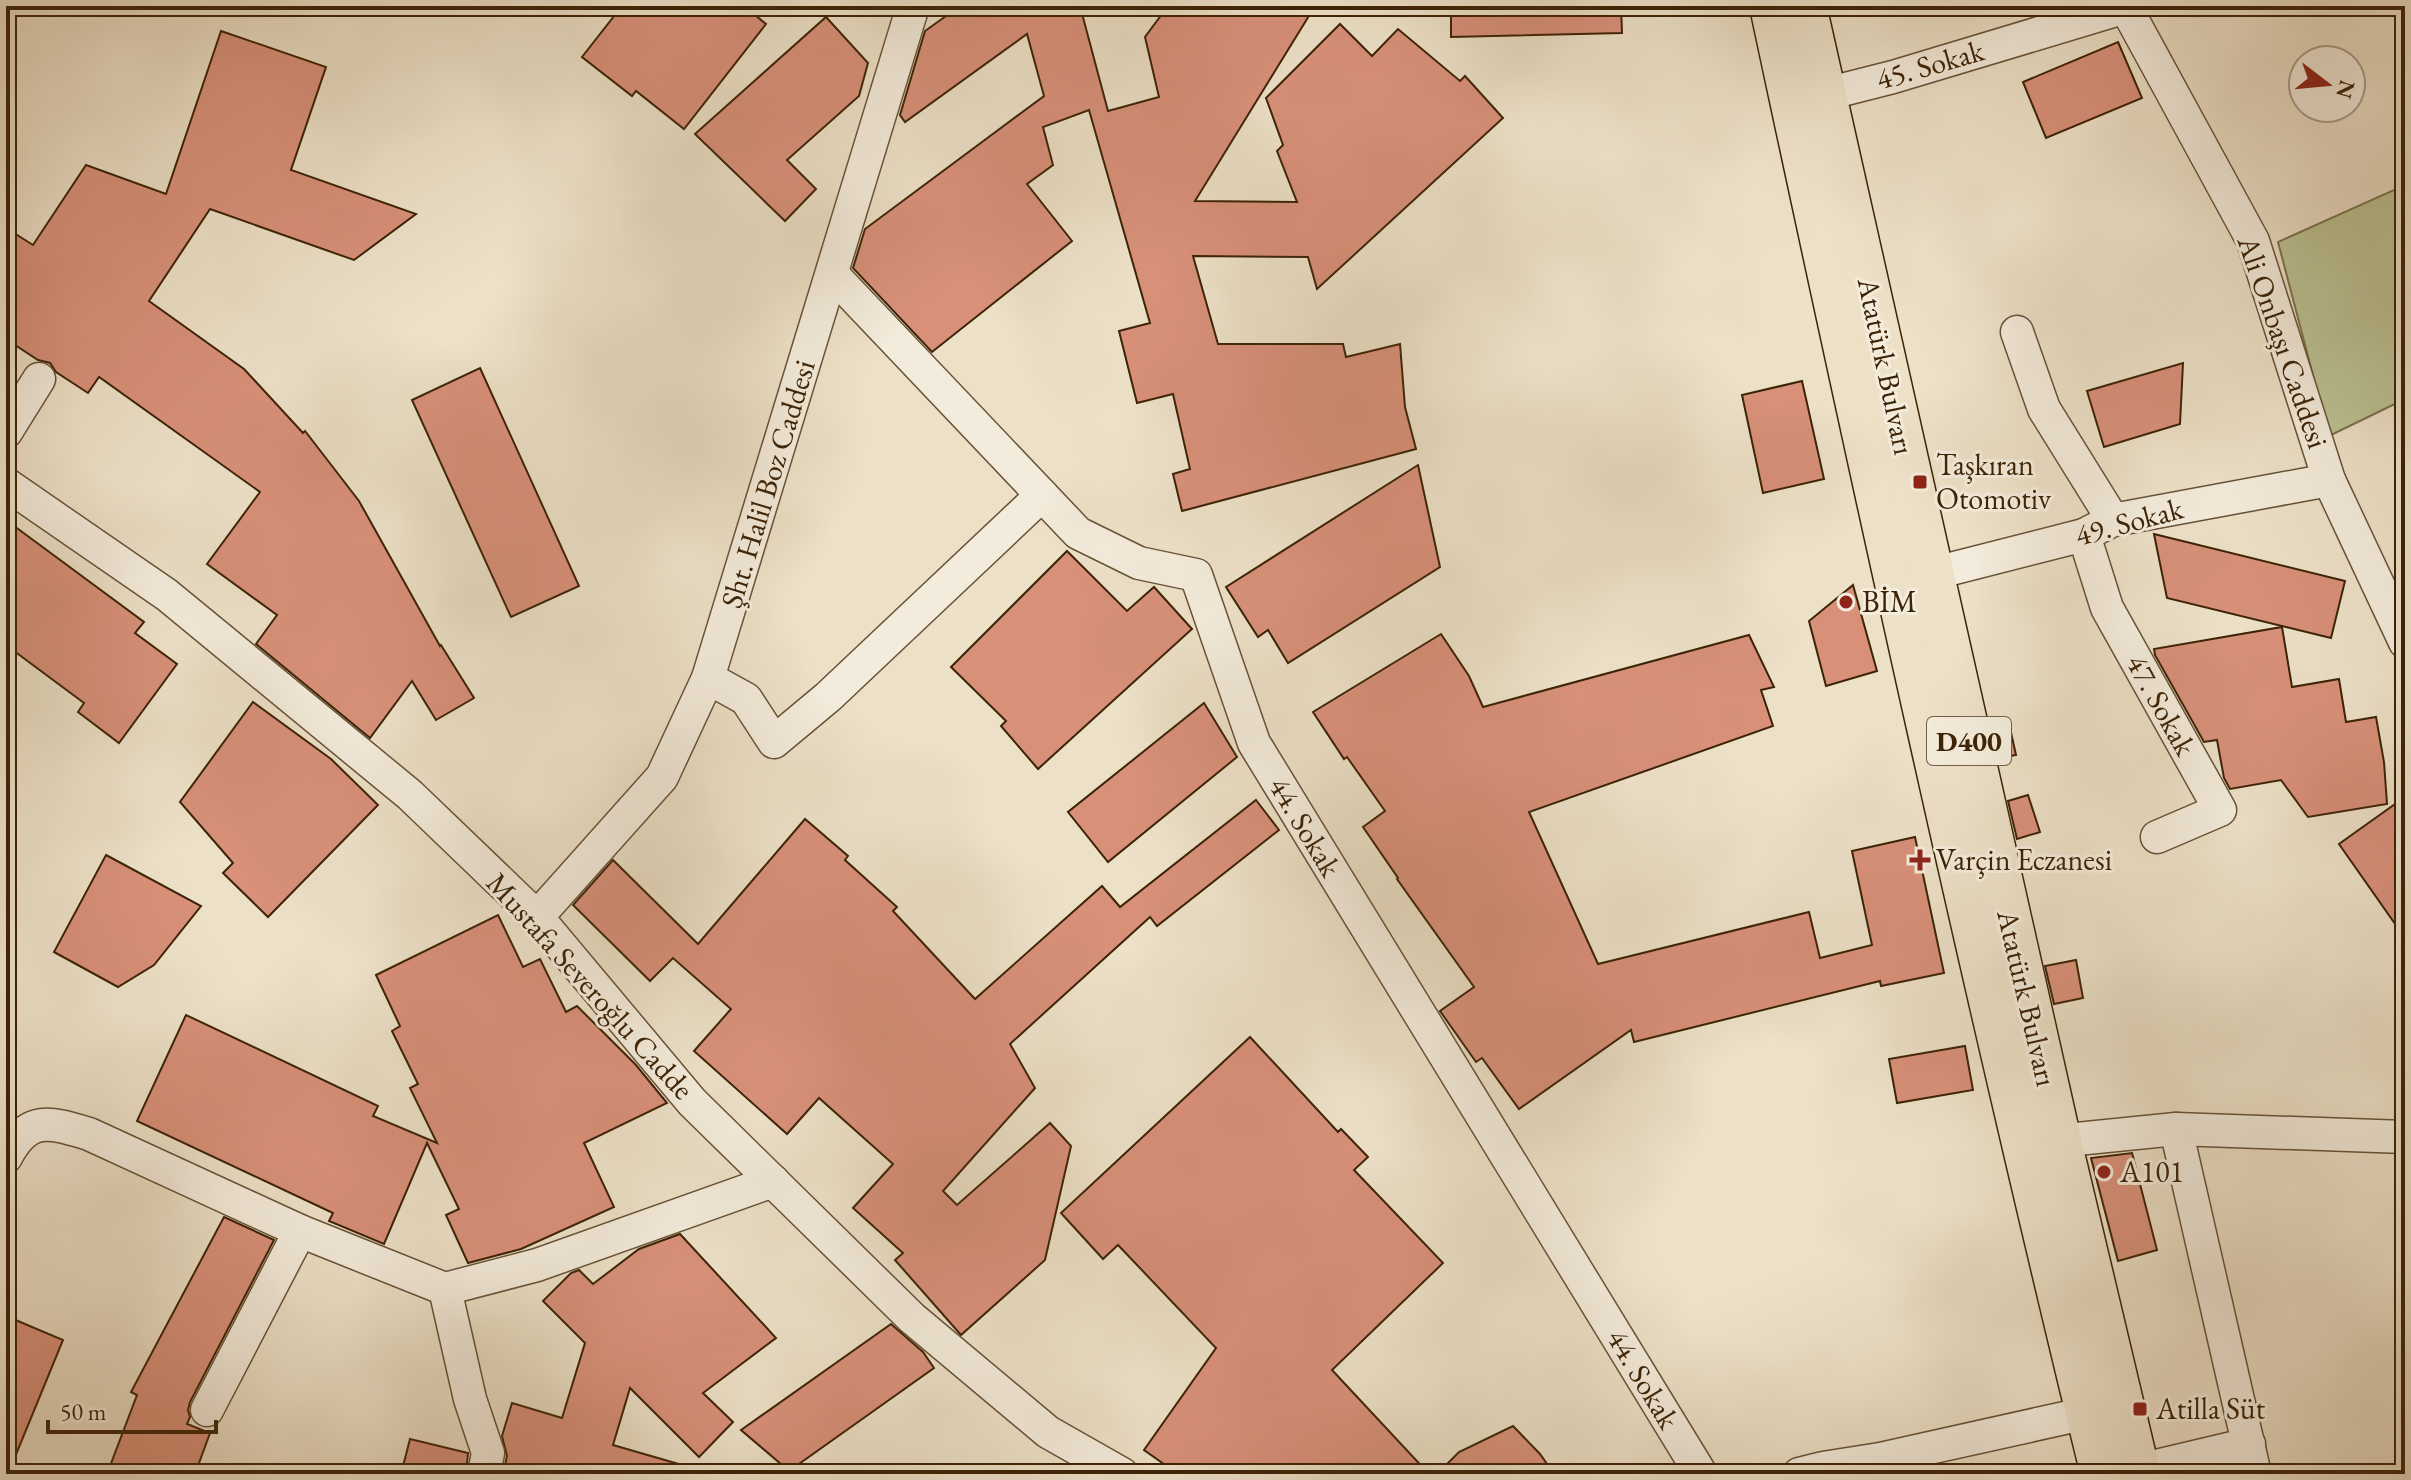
<svg xmlns="http://www.w3.org/2000/svg" width="2411" height="1480" font-family="'EB Garamond',serif">
<style>
.green{fill:#bbc193;stroke:#7c724c;stroke-width:2}
.building{fill:#d89079;stroke:#3c2306;stroke-width:2}
.lines{fill:none;stroke-linecap:round;stroke-linejoin:round}
.minor-casing{stroke:#685236;stroke-width:35}
.major-casing{stroke:#3c2306;stroke-width:45}
.minor{stroke:#f3ebdb;stroke-width:32}
.major{stroke:#ece0c7;stroke-width:42}
.poi-dot{fill:#8f2418;stroke:#f3ebdb;stroke-width:3}
.labels{text-anchor:middle;stroke-width:6;stroke-linejoin:round;paint-order:stroke}
.shield{fill:#f3ebdb;stroke:#735f46;stroke-width:2}
.shield-label{font-size:28px;font-weight:bold;fill:#3c2306}
.street-label{font-size:30px;fill:#3c2306;stroke:#f3ebdb}
.poi-label{font-size:30px;fill:#3c2306;stroke:#f3ebdb;text-anchor:start}
</style>
<rect width="100%" height="100%" fill="#ece0c7"/>
<filter id="stains"><feTurbulence type="fractalNoise" baseFrequency=".0025" numOctaves="4"/><feColorMatrix values="0 0 0 0 .2 0 0 0 0 .09 0 0 0 0 .02 0 0 0 .5 -.17"/></filter>
<radialGradient id="worn" r=".72"><stop offset=".6" stop-color="#630" stop-opacity="0"/><stop offset="1" stop-color="#630" stop-opacity=".3"/></radialGradient>
<polygon class="green" points="2396,189 2405,218 2405,399 2329,436 2278,242"/>
<g class="building">
<polygon points="622,6 744,6 766,24 684,129 636,91 632,96 582,57"/>
<polygon points="960,6 1080,6 1108,111 1159,97 1145,37 1168,6 1315,6 1195,201 1297,202 1277,151 1283,145 1266,98 1340,24 1372,56 1398,29 1460,81 1465,76 1503,118 1317,289 1308,257 1193,256 1218,344 1343,344 1346,357 1400,344 1405,407 1416,449 1182,511 1173,474 1190,469 1173,394 1137,403 1119,331 1150,323 1089,110 1043,127 1053,165 1027,184 1072,241 932,352 853,268 865,229 1044,96 1027,34 905,122 900,115 925,31"/>
<polygon points="1451,6 1621,6 1622,33 1451,37"/>
<polygon points="826,17 868,63 859,96 787,160 816,189 785,221 695,134"/>
<polygon points="221,31 326,67 291,170 416,214 354,260 210,209 149,301 244,369 303,433 305,431 359,501 440,646 441,645 474,698 436,720 412,681 370,738 256,644 277,615 207,564 260,492 99,377 88,393 56,372 50,363 38,360 6,339 6,228 33,245 86,165 166,194"/>
<polygon points="2118,42 2142,98 2046,138 2023,82"/>
<polygon points="2183,363 2180,424 2104,447 2087,391"/>
<polygon points="480,368 579,586 511,617 412,400"/>
<polygon points="1802,381 1824,479 1763,493 1742,395"/>
<polygon points="1418,465 1440,567 1288,663 1268,630 1258,637 1226,587"/>
<polygon points="6,520 144,622 135,633 177,664 119,743 78,712 84,703 6,645"/>
<polygon points="2154,534 2345,581 2331,638 2167,598"/>
<polygon points="1067,551 1127,611 1154,587 1192,629 1038,769 1001,726 1006,721 951,667"/>
<polygon points="1853,585 1877,671 1826,686 1809,621"/>
<polygon points="2282,627 2292,687 2339,679 2346,722 2376,717 2384,762 2387,804 2308,817 2281,780 2230,789 2224,778 2217,740 2204,742 2155,655 2154,649"/>
<polygon points="1441,634 1469,676 1483,707 1749,635 1774,687 1761,690 1773,726 1529,812 1598,964 1809,912 1820,958 1872,945 1852,851 1915,837 1944,973 1881,986 1880,981 1634,1042 1631,1030 1519,1109 1482,1058 1476,1062 1440,1011 1474,987 1397,879 1398,878 1363,827 1385,811 1347,757 1344,759 1313,712"/>
<polygon points="253,702 331,759 378,805 268,917 223,873 233,863 180,802"/>
<polygon points="1204,703 1237,757 1108,862 1068,812"/>
<polygon points="2008,719 2016,755 1999,758 1991,722"/>
<polygon points="2028,795 2040,832 2017,839 2008,801"/>
<polygon points="2405,797 2405,938 2339,844"/>
<polygon points="1256,800 1279,830 1157,926 1150,917 1010,1044 1035,1088 943,1191 957,1205 1050,1123 1071,1146 1045,1260 961,1335 895,1260 903,1253 853,1208 893,1164 819,1098 787,1134 694,1051 731,1009 673,958 650,981 573,905 613,860 698,944 805,819 848,856 845,860 897,907 893,911 975,999 1102,886 1120,907"/>
<polygon points="106,855 201,906 154,965 118,987 54,952"/>
<polygon points="498,915 523,967 540,959 566,1012 577,1006 636,1065 667,1103 584,1143 614,1207 521,1249 468,1263 446,1215 459,1209 427,1143 384,1244 329,1221 333,1213 137,1121 186,1015 378,1106 373,1116 437,1143 410,1088 418,1084 392,1031 400,1026 376,975"/>
<polygon points="2076,960 2083,998 2054,1004 2045,966"/>
<polygon points="1250,1037 1338,1132 1341,1129 1368,1157 1354,1170 1443,1263 1332,1370 1429,1474 1178,1474 1144,1450 1216,1348 1118,1245 1103,1259 1061,1213"/>
<polygon points="1965,1046 1973,1090 1897,1103 1889,1059"/>
<polygon points="2132,1153 2157,1250 2118,1261 2091,1158"/>
<polygon points="224,1217 274,1240 190,1402 188,1410 190,1417 187,1424 210,1433 195,1474 107,1474 137,1395 131,1392"/>
<polygon points="680,1234 776,1338 703,1393 733,1422 699,1457 630,1388 613,1445 696,1469 696,1474 503,1474 507,1456 502,1436 512,1403 562,1418 585,1343 543,1301 571,1273 579,1270 593,1284 639,1249"/>
<polygon points="6,1316 63,1340 8,1474 6,1474"/>
<polygon points="891,1324 923,1352 934,1368 789,1471 741,1430"/>
<polygon points="1513,1426 1540,1454 1554,1474 1437,1474 1459,1452"/>
<polygon points="410,1439 468,1453 466,1474 401,1474"/>
</g>
<g class="lines">
<defs>
<g id="minor">
<polyline points="2125,6 2253,241 2329,480 2405,642"/>
<polyline points="1826,94 1893,77 2126,7"/>
<polyline points="833,275 1078,533 1139,563 1196,575 1254,743 1701,1474"/>
<polyline points="2017,332 2044,409 2113,520"/>
<polyline points="6,432 39,379"/>
<polyline points="6,484 167,595 410,795 537,917 692,1102 912,1318 1048,1432 1122,1474"/>
<polyline points="2084,535 2107,608 2220,810 2157,837"/>
<polyline points="1931,574 2084,535 2113,520 2329,480"/>
<polyline points="708,678 746,699 774,742 828,697 1042,495"/>
<polyline points="537,917 662,777 708,678 913,6"/>
<polyline points="2176,1129 2255,1474"/>
<polyline points="2037,1143 2176,1129 2405,1137"/>
<path d="M6 1157C28 1115 49 1122 89 1134L300 1231"/>
<polyline points="445,1289 470,1399 488,1453 484,1474"/>
<polyline points="207,1410 300,1231 445,1289 537,1265 773,1181"/>
<polyline points="2139,1470 2249,1444"/>
<polyline points="1799,1474 1823,1468 1880,1459 2087,1413"/>
</g>
<g id="major">
<path d="M1771 6C1876 497 1983 987 2102 1474"/>
<polyline points="1805,6 2060,1141 2139,1474"/>
</g>
</defs>
<use href="#minor" class="minor-casing"/>
<use href="#major" class="major-casing"/>
<use href="#minor" class="minor"/>
<use href="#major" class="major"/>
</g>
<g class="poi-dot">
<rect x="1912" y="474" width="16" height="16" rx="4"/>
<circle cx="1846" cy="602" r="8"/>
<path d="M1916 848h8v8h8v8h-8v8h-8v-8h-8v-8h8z"/>
<circle cx="2104" cy="1172" r="8"/>
<rect x="2132" y="1401" width="16" height="16" rx="4"/>
</g>
<g class="labels">
<rect class="shield" x="1927" y="717" width="84" height="48" rx="6"/>
<g class="shield-label">
<text x="1969" y="751">D400</text>
</g>
<g class="street-label">
<text transform="translate(1930 65) rotate(-16)" y="10">45. Sokak</text>
<text transform="translate(2283 342) rotate(71)" y="10">Ali Onbaşı Caddesi</text>
<text transform="translate(1886 366) rotate(78)" y="10">Atatürk Bulvarı</text>
<text transform="translate(768 484) rotate(-73)" y="10">Şht. Halil Boz Caddesi</text>
<text transform="translate(2129 522) rotate(-15)" y="10">49. Sokak</text>
<text transform="translate(2161 705) rotate(61)" y="10">47. Sokak</text>
<text transform="translate(1305 827) rotate(59)" y="10">44. Sokak</text>
<text transform="translate(590 986) rotate(48)" y="10">Mustafa Severoğlu Cadde</text>
<text transform="translate(2027 998) rotate(77)" y="10">Atatürk Bulvarı</text>
<text transform="translate(1643 1379) rotate(59)" y="10">44. Sokak</text>
</g>
<g class="poi-label">
<text x="1936" y="475">Taşkıran<tspan x="1936" dy="34">Otomotiv</tspan></text>
<text x="1862" y="612">BİM</text>
<text x="1936" y="870">Varçin Eczanesi</text>
<text x="2120" y="1182">A101</text>
<text x="2156" y="1419">Atilla Süt</text>
</g>
</g>
<rect width="2411" height="1480" fill="none" stroke="#ece0c7" stroke-width="32"/>
<rect x="8" y="8" width="2395" height="1464" fill="none" stroke="#3c2306" stroke-width="4"/>
<rect x="16" y="16" width="2379" height="1448" fill="none" stroke="#3c2306" stroke-width="2"/>
<g transform="translate(2327 84) rotate(106)"><circle r="38" fill="#f3ebdb" stroke="#aa9b86" stroke-width="2"/>
<path d="M0-6L14 30L0 20L-14 30Z" fill="#8f2418"/>
<text y="-12" font-size="22" font-weight="bold" text-anchor="middle" fill="#3c2306">N</text>
</g>
<path d="M48 1420v12h168v-12" fill="none" stroke="#3c2306" stroke-width="4"/>
<text x="60" y="1420" font-size="24" fill="#3c2306" stroke="#f3ebdb" stroke-width="6" paint-order="stroke">50 m</text>
<rect width="100%" height="100%" filter="url(#stains)"/>
<rect width="100%" height="100%" fill="url(#worn)"/>
</svg>
